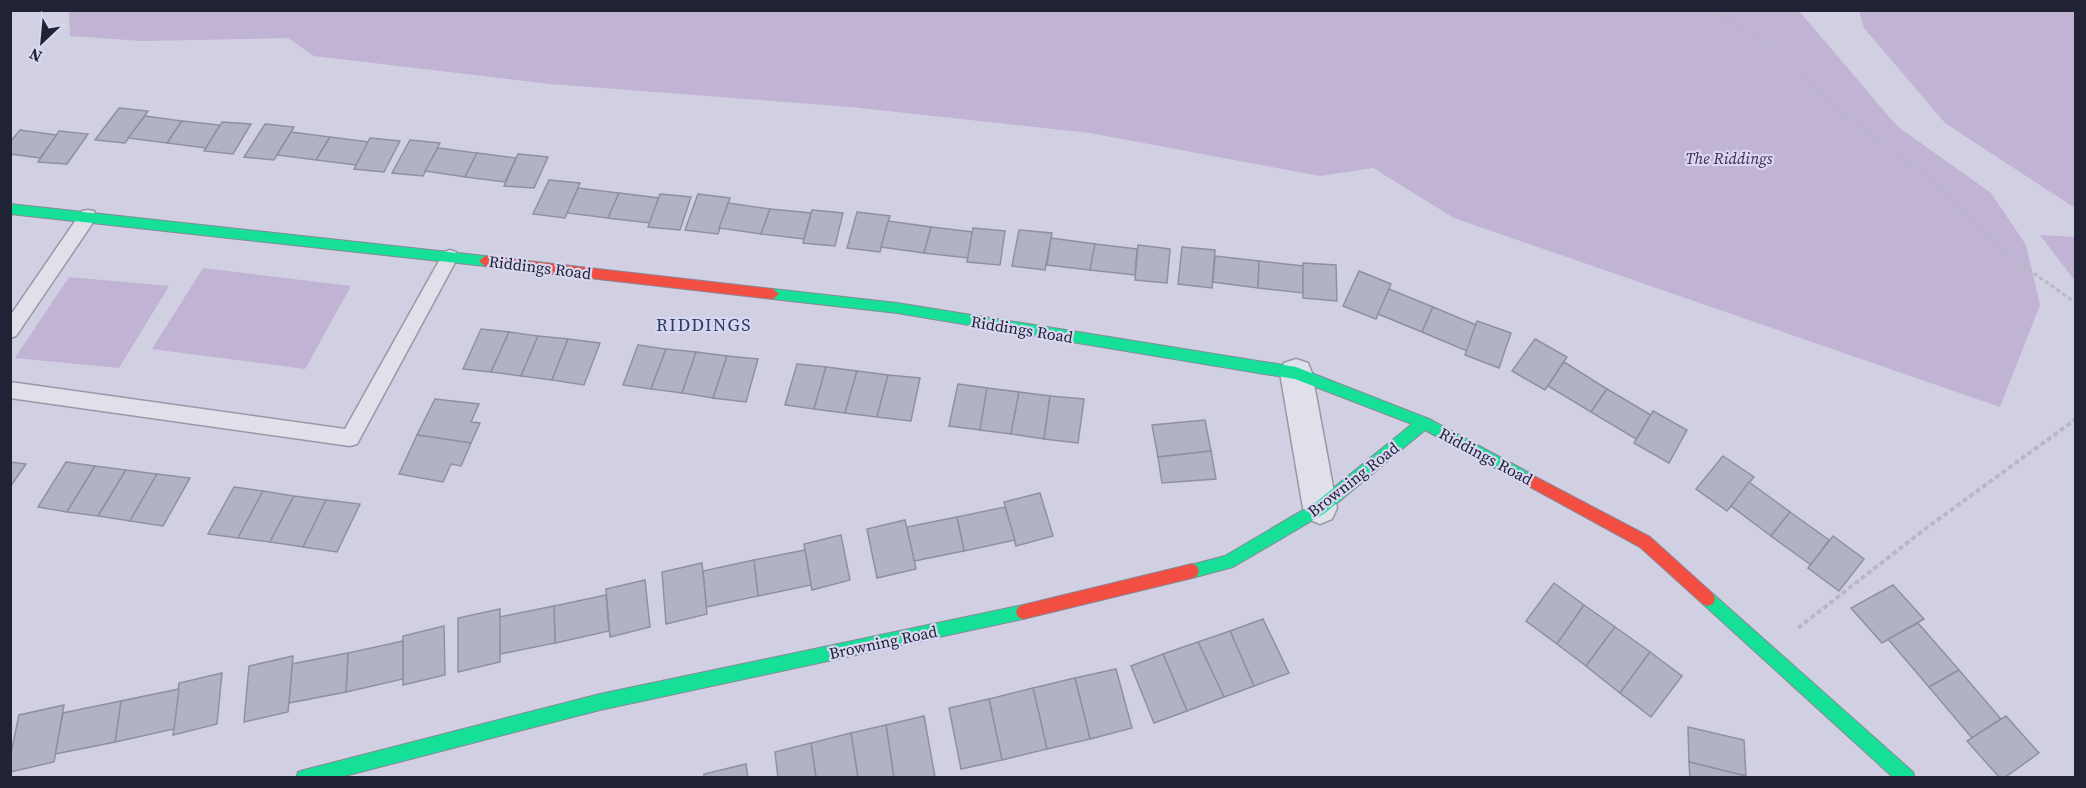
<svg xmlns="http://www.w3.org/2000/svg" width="2086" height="788" font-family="'Source Serif 4',serif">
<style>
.green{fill:#c0b3d3}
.building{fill:#b1b2c5;stroke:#9090a2;stroke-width:1.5}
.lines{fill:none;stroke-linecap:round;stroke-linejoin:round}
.lane-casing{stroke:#9898a7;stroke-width:3}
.street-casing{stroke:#9898a7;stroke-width:3}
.fast-casing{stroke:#888897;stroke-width:2}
.jam-casing{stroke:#888897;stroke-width:2}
.path-far1{stroke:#b8b7c3;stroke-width:3;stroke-dasharray:4 3;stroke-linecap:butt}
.path{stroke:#b8b7c3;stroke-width:4;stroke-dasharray:5 3;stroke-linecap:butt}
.lane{fill:#e0e0ea;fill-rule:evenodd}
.street{fill:#e0e0ea;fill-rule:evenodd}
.fast{fill:#16e098;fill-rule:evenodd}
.jam{fill:#f24e42;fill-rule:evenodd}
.labels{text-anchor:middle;stroke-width:4.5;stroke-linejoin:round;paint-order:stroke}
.park-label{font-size:16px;font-style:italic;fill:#422950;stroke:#d9d6f2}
.street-label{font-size:16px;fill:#202335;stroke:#d9d6f2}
.neighbourhood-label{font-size:18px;letter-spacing:1.5px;fill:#243b5d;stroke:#d9d6f2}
</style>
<rect width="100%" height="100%" fill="#d1cfe2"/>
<g class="green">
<polygon points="69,11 1799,11 1897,126 1991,193 2026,245 2040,305 2000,407 1454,218 1373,168 1320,176 1090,133 852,107 550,84 314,56 288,38 142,41 70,36"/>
<polygon points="1859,11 2075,11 2075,208 1945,123 1864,28"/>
<polygon points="2040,235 2075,237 2075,281"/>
<polygon points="203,268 351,286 305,369 152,349"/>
<polygon points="69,277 169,286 119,368 15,358"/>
</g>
<g class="building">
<polygon points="119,108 148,111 125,143 95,140"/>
<polygon points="145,116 182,121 167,143 128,138"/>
<polygon points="182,121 220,125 206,148 167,143"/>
<polygon points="222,122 251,124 233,154 204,151"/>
<polygon points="265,124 294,127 274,160 244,157"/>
<polygon points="20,130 57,135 40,158 10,154 10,142"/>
<polygon points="59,131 88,134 67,164 38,162"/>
<polygon points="291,132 330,137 316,160 277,155"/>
<polygon points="330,137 369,142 356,165 316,160"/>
<polygon points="370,138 400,141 384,172 354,169"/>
<polygon points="410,140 440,143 423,176 392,173"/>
<polygon points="438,148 477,153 465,177 425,171"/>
<polygon points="477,153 516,158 505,182 465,177"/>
<polygon points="518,154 548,157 534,188 504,186"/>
<polygon points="549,180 580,183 565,218 533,214"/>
<polygon points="578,188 619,193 608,218 567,213"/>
<polygon points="619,193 659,198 650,223 608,218"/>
<polygon points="660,194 691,197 680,230 648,227"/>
<polygon points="698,194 730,198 718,234 685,230"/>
<polygon points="728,203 770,209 761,234 719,228"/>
<polygon points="770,209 811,213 804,239 761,234"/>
<polygon points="812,210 843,213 835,246 803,243"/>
<polygon points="857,212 890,216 880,252 847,248"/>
<polygon points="888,221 931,227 924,253 881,247"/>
<polygon points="931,227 973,232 968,258 924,253"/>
<polygon points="973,228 1005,231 1000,265 967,262"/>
<polygon points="1019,230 1052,233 1045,270 1012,266"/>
<polygon points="1051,238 1095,244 1090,270 1047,265"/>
<polygon points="1095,244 1137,249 1135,275 1090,270"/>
<polygon points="1138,245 1170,249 1167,283 1135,280"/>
<polygon points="1182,247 1215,250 1212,288 1178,284"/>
<polygon points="1215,256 1259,261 1258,288 1213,282"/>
<polygon points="1259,261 1303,266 1303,293 1258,288"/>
<polygon points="1303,263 1336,265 1337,301 1303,298"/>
<polygon points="1359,271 1391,284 1376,319 1343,306"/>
<polygon points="1389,289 1433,307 1422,332 1378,314"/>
<polygon points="1433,307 1476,325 1467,351 1422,332"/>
<polygon points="1477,321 1511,333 1499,368 1465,355"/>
<polygon points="481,329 509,332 491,372 463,369"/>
<polygon points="509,332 538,336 521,376 491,372"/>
<polygon points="538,336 568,339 552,380 521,376"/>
<polygon points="568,339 600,343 584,385 552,380"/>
<polygon points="1535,339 1567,357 1545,390 1512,371"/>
<polygon points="638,345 666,349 651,389 623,385"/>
<polygon points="666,349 696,352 682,393 651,389"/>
<polygon points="696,352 727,356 713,398 682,393"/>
<polygon points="727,356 758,359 746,402 713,398"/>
<polygon points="1564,362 1607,389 1591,412 1548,386"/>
<polygon points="797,364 826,367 814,409 785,405"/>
<polygon points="826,367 857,371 845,413 814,409"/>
<polygon points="857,371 888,375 877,417 845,413"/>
<polygon points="888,375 920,378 911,421 877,417"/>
<polygon points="958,384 987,388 980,430 949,426"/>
<polygon points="987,388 1019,392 1011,434 980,430"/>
<polygon points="1607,389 1651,415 1636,439 1591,412"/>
<polygon points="1019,392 1050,396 1044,439 1011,434"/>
<polygon points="1050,396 1084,399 1078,443 1044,439"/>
<polygon points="435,399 479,404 471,422 480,423 471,443 417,435"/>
<polygon points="1653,411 1687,430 1669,463 1634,443"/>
<polygon points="1205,420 1211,451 1158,457 1152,425"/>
<polygon points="417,435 471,443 461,466 451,464 443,482 399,474"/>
<polygon points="1211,451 1216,479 1162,483 1158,457"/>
<polygon points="1723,456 1754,477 1727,511 1696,489"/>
<polygon points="10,462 26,464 10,487"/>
<polygon points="66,462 95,466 67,512 38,507"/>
<polygon points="95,466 126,470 98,516 67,512"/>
<polygon points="126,470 157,474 130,521 98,516"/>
<polygon points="157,474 190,478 163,526 130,521"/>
<polygon points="1749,482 1790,512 1771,536 1731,506"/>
<polygon points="234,487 263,491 238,538 208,534"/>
<polygon points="263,491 294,496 270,542 238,538"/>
<polygon points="1040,493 1053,536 1016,546 1004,502"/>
<polygon points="294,496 326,500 303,547 270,542"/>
<polygon points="326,500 360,504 337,552 303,547"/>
<polygon points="1005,507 1015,540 964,551 957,517"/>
<polygon points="1790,512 1829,540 1811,565 1771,536"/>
<polygon points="957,517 964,551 914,561 907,527"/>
<polygon points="905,520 916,569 877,578 867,529"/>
<polygon points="841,535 850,580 812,590 804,544"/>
<polygon points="1833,536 1864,559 1839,591 1808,568"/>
<polygon points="805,550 811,585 758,596 754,560"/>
<polygon points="754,560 758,596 706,607 703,571"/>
<polygon points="702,563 707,614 666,624 662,572"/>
<polygon points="645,580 650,627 610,637 606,589"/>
<polygon points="1554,583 1584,605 1557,644 1526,621"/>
<polygon points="1893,585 1924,619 1882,643 1851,608"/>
<polygon points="606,595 609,631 555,643 554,606"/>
<polygon points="1584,605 1615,627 1586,666 1557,644"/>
<polygon points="554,606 555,643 500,654 499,617"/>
<polygon points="500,609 500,662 458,672 458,618"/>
<polygon points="1263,619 1289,673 1254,686 1230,631"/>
<polygon points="1918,623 1959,670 1929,687 1888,639"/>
<polygon points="444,626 445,675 403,685 403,636"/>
<polygon points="1615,627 1650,652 1620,693 1586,666"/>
<polygon points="1230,631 1254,686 1224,697 1198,642"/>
<polygon points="403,641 403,679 346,692 348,653"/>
<polygon points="1198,642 1224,697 1187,711 1163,654"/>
<polygon points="1650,652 1682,676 1651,717 1620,693"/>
<polygon points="348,653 346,692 289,703 292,664"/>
<polygon points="1163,654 1187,711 1154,723 1131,666"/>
<polygon points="293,656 288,712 244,722 249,666"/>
<polygon points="1116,669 1132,728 1090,739 1075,678"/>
<polygon points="1959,670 2001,719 1972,738 1929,687"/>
<polygon points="222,673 217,724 173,735 179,683"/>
<polygon points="1075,678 1090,739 1047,749 1033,688"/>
<polygon points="1033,688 1047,749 1002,760 989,699"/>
<polygon points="179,689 174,729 115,742 121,701"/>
<polygon points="989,699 1002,760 961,769 949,708"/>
<polygon points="121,701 115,742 55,754 63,713"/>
<polygon points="64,705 54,762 10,772 10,758 19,715"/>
<polygon points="924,716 935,777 894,778 886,725"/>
<polygon points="2006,716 2039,753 2004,778 2000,778 1967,741"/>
<polygon points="886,725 894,778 858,778 851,733"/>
<polygon points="1688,727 1744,740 1746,776 1689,762"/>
<polygon points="851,733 858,778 816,778 811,743"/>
<polygon points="811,743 816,778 778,778 775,752"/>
<polygon points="1689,762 1746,776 1747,778 1690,778"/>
<polygon points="746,764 748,778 704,778 704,774"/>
</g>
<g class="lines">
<defs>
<g id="lane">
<polygon points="88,210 94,211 96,216 94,221 16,336 10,338 10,316 82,211"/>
<polygon points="450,250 456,252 458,257 357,444 350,446 10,398 10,382 345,429 444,252"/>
</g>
<polygon id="street" points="1296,359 1308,363 1312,373 1337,508 1332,519 1320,524 1308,519 1303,508 1280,373 1284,363"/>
<g id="fast">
<polygon points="10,204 485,256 491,261 485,266 10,214"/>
<polygon points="773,289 897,303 1296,367 1429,419 1533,475 1535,479 1533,483 1528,485 1523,483 1425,430 1325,513 1233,567 1192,578 1187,576 1185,571 1187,566 1225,556 1315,503 1412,424 1295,379 897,313 773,299 767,294"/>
<polygon points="1708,592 1713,594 1913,772 1915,778 1894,778 1703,604 1701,599 1703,594"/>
<polygon points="1023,605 1028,607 1030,612 1028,617 1023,619 600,710 337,778 296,778 298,772 304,770 600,694"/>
</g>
<g id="jam">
<polygon points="485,256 773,289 779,294 773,299 485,266 479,261"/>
<polygon points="1528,473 1650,537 1713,594 1715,599 1713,604 1708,606 1703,604 1640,547 1523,483 1521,479 1523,475"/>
<polygon points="1192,564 1197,566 1199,571 1197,576 1192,578 1023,619 1018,617 1016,612 1018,607 1023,605"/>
</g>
</defs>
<use href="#lane" class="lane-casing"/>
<use href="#street" class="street-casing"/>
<use href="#fast" class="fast-casing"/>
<use href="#jam" class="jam-casing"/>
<polyline class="path-far1" points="1709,10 1760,37 1837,109 1933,181 2008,255 2076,303"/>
<polyline class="path" points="1798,628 1925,529 2076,419"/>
<use href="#lane" class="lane"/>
<use href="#street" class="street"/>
<use href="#fast" class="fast"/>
<use href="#jam" class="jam"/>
</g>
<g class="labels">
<g class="park-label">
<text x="1729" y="164">The Riddings</text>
</g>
<g class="street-label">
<text transform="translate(540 267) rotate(7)" y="6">Riddings Road</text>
<text transform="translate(1022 329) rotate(9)" y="6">Riddings Road</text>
<text transform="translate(1486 456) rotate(28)" y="6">Riddings Road</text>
<text transform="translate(1353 479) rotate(-38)" y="6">Browning Road</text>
<text transform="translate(883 642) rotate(-12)" y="6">Browning Road</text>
</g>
<g class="neighbourhood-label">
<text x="704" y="331">RIDDINGS</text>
</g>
</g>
<rect width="2086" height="788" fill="none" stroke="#202335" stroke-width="24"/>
<g transform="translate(42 42) rotate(206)" stroke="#d9d6f2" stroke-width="4.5" paint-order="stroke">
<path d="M0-4.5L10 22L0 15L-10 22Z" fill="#202335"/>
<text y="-9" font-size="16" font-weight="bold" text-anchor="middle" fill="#202335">N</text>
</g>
</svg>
